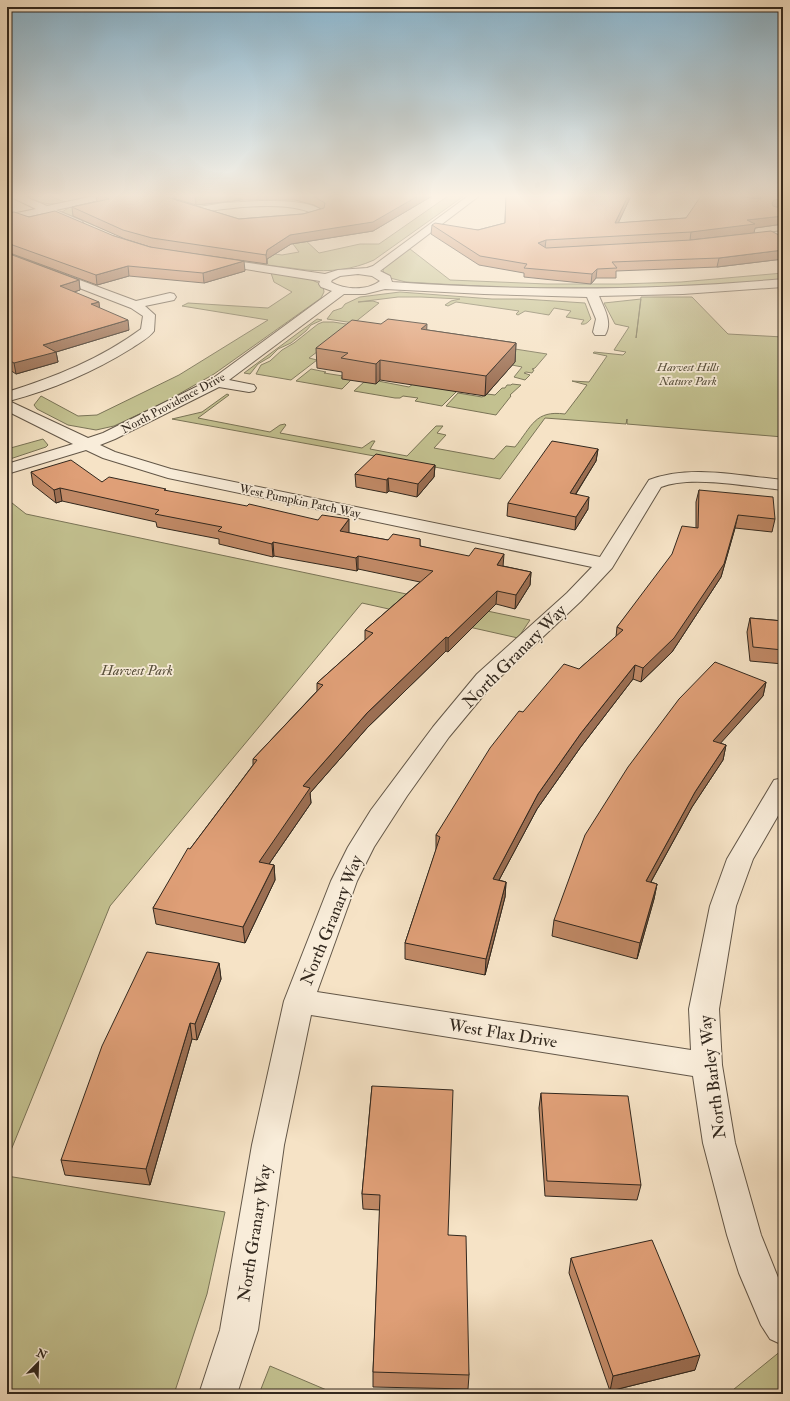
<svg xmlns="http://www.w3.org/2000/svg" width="790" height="1401" font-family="'IM FELL Double Pica',serif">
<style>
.green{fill:#c3c190;stroke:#7a7457}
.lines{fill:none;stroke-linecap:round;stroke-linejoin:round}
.minor-casing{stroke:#635748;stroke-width:2}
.minor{fill:#f9edda;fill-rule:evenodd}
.wall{fill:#c08966;stroke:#32281e}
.shaded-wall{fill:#9c6f53;stroke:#32281e}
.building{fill:#df9f77;stroke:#32281e}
.labels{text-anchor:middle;stroke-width:3.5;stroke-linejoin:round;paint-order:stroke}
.far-park-label{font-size:12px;font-style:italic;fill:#564e3a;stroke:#f9edda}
.far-street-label{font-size:12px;fill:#32281e;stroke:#f9edda}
.park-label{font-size:14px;font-style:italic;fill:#564e3a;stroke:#f9edda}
.near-street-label{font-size:17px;fill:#32281e;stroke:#f9edda}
</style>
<rect width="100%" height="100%" fill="#f6e3c6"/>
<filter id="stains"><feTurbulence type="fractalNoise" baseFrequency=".005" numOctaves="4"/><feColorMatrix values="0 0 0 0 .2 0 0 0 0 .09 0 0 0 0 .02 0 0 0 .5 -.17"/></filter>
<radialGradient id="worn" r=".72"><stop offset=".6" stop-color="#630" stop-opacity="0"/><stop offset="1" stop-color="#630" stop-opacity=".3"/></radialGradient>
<g class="green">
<path d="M24 196H49L65 202C50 207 38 202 24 196Z"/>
<path d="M448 196H464L374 260C352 270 330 272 306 270L169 252 144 246 62 212 70 207 82 212 246 250 282 255 299 252 278 224 287 223 319 253 360 244H379Z"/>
<polygon points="410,249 450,280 547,284 620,284 681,282 783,273 783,279 702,287 546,290 406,282 390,278 383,271 384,266"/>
<path d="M271 273C289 275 308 275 323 286L324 292 321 298 214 374 165 402 114 426 96 430 68 425 37 409 34 405 41 396 78 416 97 415 179 375 268 320 182 306 188 303 268 308 292 292 274 282Z"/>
<path d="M400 292 492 299H523L585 303 591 319C588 322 586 325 581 324L584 320 566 317 571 311 554 308 549 315 525 311 518 315 516 314 519 311 456 302 448 306 445 305 451 301 460 299 421 297H398L358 302 373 301 379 303 354 323 327 319 333 311 342 308 345 304 360 297Z"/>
<path d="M641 297H692L728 334 783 337V437L627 424V419L626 424 545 418 500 479 172 419 202 412 227 394 229 395 198 418 270 432 280 425 285 424 286 425 280 433 362 448 372 441H375L370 449 407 456 436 426H443L437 433 446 435 434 448 494 459 506 446 515 447C532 426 535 410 565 414L587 385 572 381 589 382 607 356 593 353 594 352 623 355 626 352 614 350 629 327 615 324 604 303 641 299 636 338Z"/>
<polygon points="317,319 322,320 311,325 306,331 291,343 278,349 270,357 258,364 250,374 244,373"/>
<polygon points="323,322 333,322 359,326 330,342 309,358 317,360 291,380 256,374 261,365 270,361 282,350 294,343 318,324"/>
<polygon points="502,347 547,354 535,368 532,369 534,370 532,373 526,372 524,373 530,375 525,380 514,377 522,367 512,365 514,362"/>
<polygon points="311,369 326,372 324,373 343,376 341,378 351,380 342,389 296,381"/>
<polygon points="378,381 409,387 413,384 457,391 442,406 415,401 418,398 403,396 400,398 395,398 354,391 364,382"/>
<polygon points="512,384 521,385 510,395 511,396 496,415 446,406 458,393 482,397 487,394 495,395 502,388 505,388 507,385 511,385"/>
<polygon points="43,439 48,445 46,447 7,460 7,449"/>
<polygon points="7,499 26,514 530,620 518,638 362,603 110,906 7,1160"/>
<polygon points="7,1176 225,1212 207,1294 174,1394 7,1394"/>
<polygon points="782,1350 783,1394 728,1394"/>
<polygon points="270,1366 336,1394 259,1394"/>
</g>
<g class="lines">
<defs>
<g id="minor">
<polygon points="9,196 23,196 47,206 94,196 113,196 111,198 56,210 82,221 83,223 82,225 78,226 45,213 7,221 7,215 36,209"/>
<path d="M468 196H479L380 271 390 276 392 282C523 291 652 291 783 279V287L683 294 599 296C604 308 613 323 605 335H595L593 332 596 319 587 297 484 294 385 289 365 294H344L229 380 254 385 256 388 254 391 249 392 219 387 115 439 100 445 115 452 171 469 600 557 649 480C689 464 741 476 783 480V490C750 487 691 475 661 487L612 568 581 601 493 684 449 737 407 796 374 847 357 881 317 992 691 1050 689 1009 710 906 727 859 774 780 783 778V807L753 859 736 906 719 1009 722 1065 735 1143 761 1235 783 1290V1345L770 1339 761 1325 739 1273 727 1235 703 1143 693 1076 311 1015 284 1145 258 1330 237 1394H199L220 1330 252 1145 284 1001 331 881 348 847 371 810 433 727 477 674 567 593 592 567 168 478 103 458 86 450 7 474V464L73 444 7 411V392C55 377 100 359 141 329L143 316 131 308 7 260V253L136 301 170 293 174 294 176 297 174 300 145 306 155 315 154 331C149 338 139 343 132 348 95 371 52 390 9 401L88 438 103 433 212 379 332 291 321 287 319 284 320 281 214 264 210 263 208 261 210 259 214 258 325 274 338 270 367 268 373 266ZM358 274 372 276 380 281C367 291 345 290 331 282L332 280 340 276Z"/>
<path d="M260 201C276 201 314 200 325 213L318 218 296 222 291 219 292 217 312 213C283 200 227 208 196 213L191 210 192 208 224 203Z"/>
<polygon points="783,231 783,237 748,241 743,238 748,235"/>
</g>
</defs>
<use href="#minor" class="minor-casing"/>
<use href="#minor" class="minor"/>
</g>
<g class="wall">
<polygon points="96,196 163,196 239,219 303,214 321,209 314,205 295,200 241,200 196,205 167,196 432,196 373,231 291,244 267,259 267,264 153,248 125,239 73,216 72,207 97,201"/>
<polygon points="506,196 631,196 618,223 686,218 754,198 753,196 783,196 783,224 755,228 754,233 690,240 783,237 783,259 717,267 616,271 616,278 596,278 591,284 524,277 524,273 479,265 431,234 432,225 478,230 505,223"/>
<polygon points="7,213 29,217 114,236 150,247 245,271 204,283 129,276 97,285 7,252"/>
<polygon points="7,253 79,280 80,290 74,292 99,308 129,330 56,352 58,362 16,374 7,368"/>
<polygon points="427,330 516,343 515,362 485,396 380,380 376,384 342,379 342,372 317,368 316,348"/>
<polygon points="598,449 596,461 576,494 588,509 575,530 507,516 508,503"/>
<polygon points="435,465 434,477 417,497 389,491 387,493 356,487 355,474"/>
<polygon points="31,472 166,491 349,532 349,533 388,540 420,539 420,546 503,566 531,572 530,585 515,609 496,604 448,652 446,651 367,728 310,793 311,803 269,864 274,865 275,880 245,943 156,924 153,908 190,849 253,765 253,759 317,691 317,683 365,640 365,630 420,582 358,569 357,571 274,556 273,557 219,544 219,539 157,527 156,522 62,501 56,503 33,485"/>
<polygon points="699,490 775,519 772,532 735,528 721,577 672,652 641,682 633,679 580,748 537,809 499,880 506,882 505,897 485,975 405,959 405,943 436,850 436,835 523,712 579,669 616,637 617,627 696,528 696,502"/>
<polygon points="782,567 783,567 783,608 779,580"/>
<polygon points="750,618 783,621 783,664 750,661 747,632"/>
<polygon points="766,682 763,696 720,743 726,745 723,760 692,807 651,882 657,884 654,899 637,959 552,936 554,920"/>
<polygon points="219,963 221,979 197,1040 192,1039 150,1185 65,1175 61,1160"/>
<polygon points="372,1086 448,1235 469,1375 468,1389 373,1387 373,1372 380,1210 363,1209 362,1194"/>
<polygon points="541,1093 641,1185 637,1200 545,1196 539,1108"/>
<polygon points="571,1258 695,1370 610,1391 569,1273"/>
</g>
<g class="shaded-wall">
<polygon points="204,196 241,196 241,200 196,205 195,197"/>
<polygon points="418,196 432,196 373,231 291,244 267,259 267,264 266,255 267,250 290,235"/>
<polygon points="628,196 631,196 614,232 615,223"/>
<polygon points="779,199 777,208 771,211 772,203 774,200"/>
<polygon points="783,216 783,224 755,228 754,233 690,240 691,232 747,220"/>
<polygon points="546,240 545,248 538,243"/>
<polygon points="783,250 783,259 717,267 719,258"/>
<polygon points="244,261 245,271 204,283 203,273"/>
<polygon points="128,266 129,276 97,285 96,275"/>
<polygon points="597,269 596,278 591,284 592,274"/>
<polygon points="79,280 80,290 61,296 60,286"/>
<polygon points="99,302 100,312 91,304"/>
<polygon points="128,320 129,330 56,352 58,362 16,374 14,363 43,345"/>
<polygon points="427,324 426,343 421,329"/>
<polygon points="516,343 515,362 485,396 486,376"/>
<polygon points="380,360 380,380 376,384 376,364"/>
<polygon points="598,449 596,461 568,506 570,493"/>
<polygon points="435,465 434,477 417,497 418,484"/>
<polygon points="388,478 389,491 387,493 387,480"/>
<polygon points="60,488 62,501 56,503 54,490"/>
<polygon points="589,497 588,509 575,530 576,517"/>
<polygon points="738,515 735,528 721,577 672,652 641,682 643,668"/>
<polygon points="349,519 349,532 340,544 340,531"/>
<polygon points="273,542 274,556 273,557 272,544"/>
<polygon points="504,554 503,567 497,565"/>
<polygon points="358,556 358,569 357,571 356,558"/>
<polygon points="531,572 530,585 515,609 516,595"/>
<polygon points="497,591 496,604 448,652 448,638"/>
<polygon points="446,637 446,651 367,728 310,793 311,803 260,877 259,862 303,786 367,713"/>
<polygon points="635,665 633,679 580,748 537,809 491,895 493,879 538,794 581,733"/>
<polygon points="766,682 763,696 710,755 713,741"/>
<polygon points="726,745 723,760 692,807 643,896 646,881 695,792"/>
<polygon points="274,865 275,880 245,943 243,927"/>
<polygon points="506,882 505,897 485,975 486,959"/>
<polygon points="657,884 654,899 637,959 640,943"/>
<polygon points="219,963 221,979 197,1040 195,1024"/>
<polygon points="190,1023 192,1039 150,1185 146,1169"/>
<polygon points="700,1355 695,1370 610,1391 613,1376"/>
</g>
<g class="building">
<polygon points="102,196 163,196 239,219 303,214 324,208 325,203 313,196 418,196 373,222 290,235 267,250 266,255 152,238 123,230 72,207 109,199"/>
<polygon points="192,196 204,196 195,197"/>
<polygon points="506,196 628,196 615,223 686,218 701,196 735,196 761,199 760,196 783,196 783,201 779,199 774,200 772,203 773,206 783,209 783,216 747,220 755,224 691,232 546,240 538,243 546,248 691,240 771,231 783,237 783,250 719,258 612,262 617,268 597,269 592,274 524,268 527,264 480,256 432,225 435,223 478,230 505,223"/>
<polygon points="55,211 114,236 150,247 244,261 203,273 128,266 96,275 7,243 7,213 14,212 29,217"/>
<polygon points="7,253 79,280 60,286 99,302 91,304 128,320 43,345 56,352 14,363 7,359"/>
<polygon points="388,319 427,324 421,329 516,343 486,376 380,360 376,364 341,358 348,353 316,348 352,320 381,324"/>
<polygon points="552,441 598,449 570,493 589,497 576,517 508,503"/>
<polygon points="376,454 435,465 418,484 388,478 387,480 355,474"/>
<polygon points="71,460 102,482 109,477 166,489 164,490 247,506 249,504 318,520 322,515 349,519 340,531 388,540 393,534 420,539 420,546 469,556 475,548 504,554 497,565 531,572 516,595 497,591 448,638 446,637 367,713 303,786 310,788 259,862 274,865 243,927 153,908 188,848 190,849 257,760 253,759 323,685 317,683 373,633 365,630 433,571 358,556 356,558 273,542 272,544 218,531 222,527 155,514 159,510 60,488 54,490 31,472"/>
<polygon points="699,490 773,497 775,519 738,515 724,564 674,638 643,668 635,665 581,733 538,794 493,879 506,882 486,959 405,943 440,837 436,835 490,748 519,711 523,712 564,664 579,669 623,630 617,627 672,554 682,526 698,528"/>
<polygon points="750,618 783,621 783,650 753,647"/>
<polygon points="715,662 766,682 713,741 726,745 695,792 646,881 657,884 640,943 554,920 585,835 628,767 679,699"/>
<polygon points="147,952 219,963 195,1024 190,1023 146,1169 61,1160 102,1046"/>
<polygon points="372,1086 453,1090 448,1235 466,1236 469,1375 373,1372 380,1195 362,1194"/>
<polygon points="541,1093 628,1096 641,1185 547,1181"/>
<polygon points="652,1240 700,1355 613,1376 571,1258"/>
</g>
<linearGradient id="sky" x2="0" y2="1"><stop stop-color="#8ab8d3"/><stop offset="0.5" stop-color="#fbf2e5"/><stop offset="1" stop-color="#fbf2e5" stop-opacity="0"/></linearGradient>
<rect width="790" height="392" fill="url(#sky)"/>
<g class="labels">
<g class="far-park-label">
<text x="688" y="371">Harvest Hills<tspan x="688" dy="14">Nature Park</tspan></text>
</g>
<g class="far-street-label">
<text transform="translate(173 403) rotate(-28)" y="4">North Providence Drive</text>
<text transform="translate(300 501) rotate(12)" y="4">West Pumpkin Patch Way</text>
</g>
<g class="park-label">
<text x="137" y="675">Harvest Park</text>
</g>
<g class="near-street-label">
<text transform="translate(514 656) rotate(-45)" y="6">North Granary Way</text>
<text transform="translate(331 920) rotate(-68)" y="6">North Granary Way</text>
<text transform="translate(503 1033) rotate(9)" y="6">West Flax Drive</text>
<text transform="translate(712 1077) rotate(-97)" y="6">North Barley Way</text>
<text transform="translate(254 1233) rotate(-81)" y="6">North Granary Way</text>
</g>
</g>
<rect width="790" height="1401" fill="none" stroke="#f6e3c6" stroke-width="24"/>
<rect x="8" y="8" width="774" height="1385" fill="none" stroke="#32281e" stroke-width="2"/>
<rect x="12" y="12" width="766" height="1377" fill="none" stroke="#32281e"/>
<g transform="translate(38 1363) rotate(23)" stroke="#f9edda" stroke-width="3" paint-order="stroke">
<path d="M0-3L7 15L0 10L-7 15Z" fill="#32281e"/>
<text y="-6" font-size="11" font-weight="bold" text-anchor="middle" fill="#32281e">N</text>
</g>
<rect width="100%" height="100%" filter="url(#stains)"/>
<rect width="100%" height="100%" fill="url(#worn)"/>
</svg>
